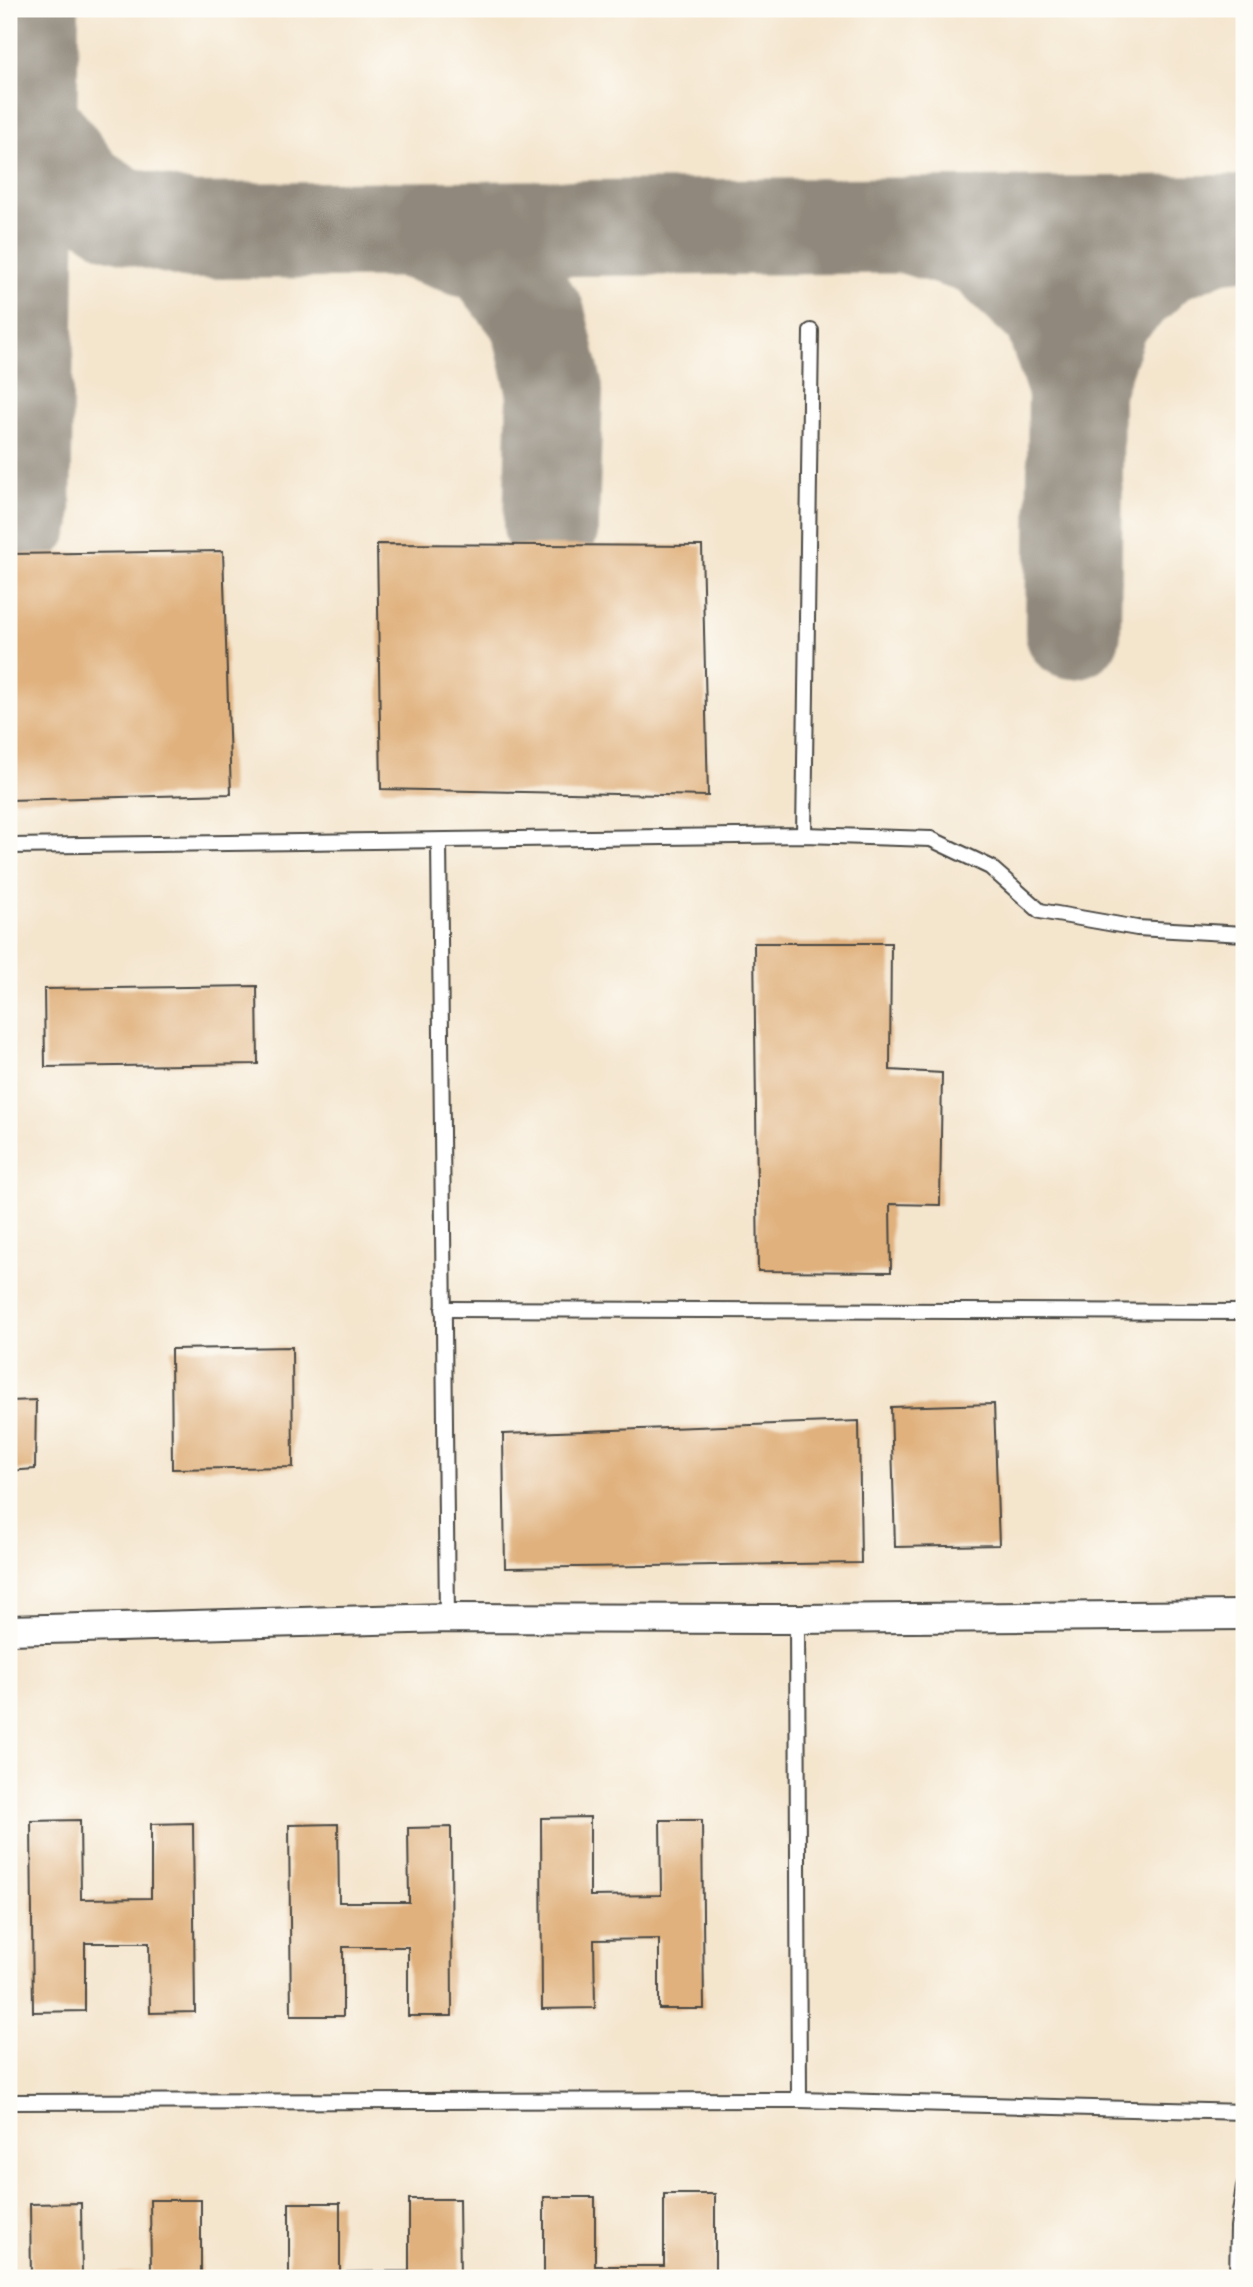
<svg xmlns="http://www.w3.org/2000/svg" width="1253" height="2287" font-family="'Libre Caslon Text',serif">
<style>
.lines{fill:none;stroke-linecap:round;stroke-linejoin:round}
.taxiway{stroke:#90887c;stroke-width:96}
.building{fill:#e0b17d}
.service-casing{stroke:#494743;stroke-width:18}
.minor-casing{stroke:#494743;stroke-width:32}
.service{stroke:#fff;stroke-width:14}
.minor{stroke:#fff;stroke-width:28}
</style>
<rect width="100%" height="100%" fill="#fdfcf7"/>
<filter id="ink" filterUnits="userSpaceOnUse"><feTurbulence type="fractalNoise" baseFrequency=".0143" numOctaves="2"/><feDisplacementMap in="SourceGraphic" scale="14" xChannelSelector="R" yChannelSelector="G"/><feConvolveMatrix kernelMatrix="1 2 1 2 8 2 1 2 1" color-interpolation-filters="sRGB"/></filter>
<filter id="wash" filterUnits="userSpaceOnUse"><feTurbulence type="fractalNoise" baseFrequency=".00686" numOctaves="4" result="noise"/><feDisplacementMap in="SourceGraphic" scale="28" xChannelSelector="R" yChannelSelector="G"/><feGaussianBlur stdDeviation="1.57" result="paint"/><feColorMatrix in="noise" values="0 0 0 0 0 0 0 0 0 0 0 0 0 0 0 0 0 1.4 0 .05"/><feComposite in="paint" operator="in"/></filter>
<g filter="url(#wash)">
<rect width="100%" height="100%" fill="#f4e5cd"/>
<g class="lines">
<g class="taxiway">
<polyline points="29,120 81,189 118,213 191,231 1244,223"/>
<polyline points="916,228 983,249 1050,312 1076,389"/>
<polyline points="412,231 490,256 538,318 555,391 551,525"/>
<polyline points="23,519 31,9"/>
<polyline points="1073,631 1076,389 1102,314 1163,256 1214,235 1241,232"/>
</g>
</g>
<g id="blocks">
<g class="building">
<polygon points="377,544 702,546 708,796 381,789"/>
<polygon points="223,551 231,794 9,800 9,554"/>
<polygon points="754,943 891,943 890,1070 942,1073 940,1205 890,1204 891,1272 758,1271"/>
<polygon points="257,986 258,1064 45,1067 44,989"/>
<polygon points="292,1347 293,1467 172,1469 171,1349"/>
<polygon points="36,1400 35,1469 9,1471 9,1401"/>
<polygon points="994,1404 999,1545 895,1547 891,1407"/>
<polygon points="859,1421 861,1563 505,1568 503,1434"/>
<polygon points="590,1817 590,1896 661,1895 660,1820 702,1820 704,2009 659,2009 659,1939 594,1940 595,2008 542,2009 541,1818"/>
<polygon points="80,1820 81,1899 151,1898 151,1824 193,1823 195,2012 150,2013 149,1943 85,1943 85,2011 33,2012 31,1821"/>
<polygon points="338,1824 339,1902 409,1902 408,1828 451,1827 452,2016 408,2016 408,1947 343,1947 343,2016 291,2016 289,1825"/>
<polygon points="664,2194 715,2194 715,2278 544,2278 544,2197 595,2197 595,2266 664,2266"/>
<polygon points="409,2199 459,2199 460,2278 289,2278 289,2203 340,2203 340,2272 409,2271"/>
<polygon points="150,2200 201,2200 201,2278 31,2278 30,2204 81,2203 82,2273 151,2272"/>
</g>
</g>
</g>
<g filter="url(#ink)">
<use href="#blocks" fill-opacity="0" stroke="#494743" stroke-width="2"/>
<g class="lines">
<defs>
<g id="service">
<polyline points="804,835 811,331"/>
<polyline points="439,841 447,1618"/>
<polyline points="9,846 804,835 931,839 990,867 1040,911 1137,928 1244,934"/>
<polyline points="443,1309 1244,1312"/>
<polyline points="797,1619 799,2100"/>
<polyline points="9,2102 799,2100 1244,2112"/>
<polyline points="1237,2278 1238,2227 1244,2186"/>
</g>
<polyline id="minor" points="9,1630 447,1618 797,1619 1244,1615"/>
</defs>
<use href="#service" class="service-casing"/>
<use href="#minor" class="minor-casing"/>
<use href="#service" class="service"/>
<use href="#minor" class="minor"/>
</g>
</g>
<rect width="1253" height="2287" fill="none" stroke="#fdfcf7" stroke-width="35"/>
</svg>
